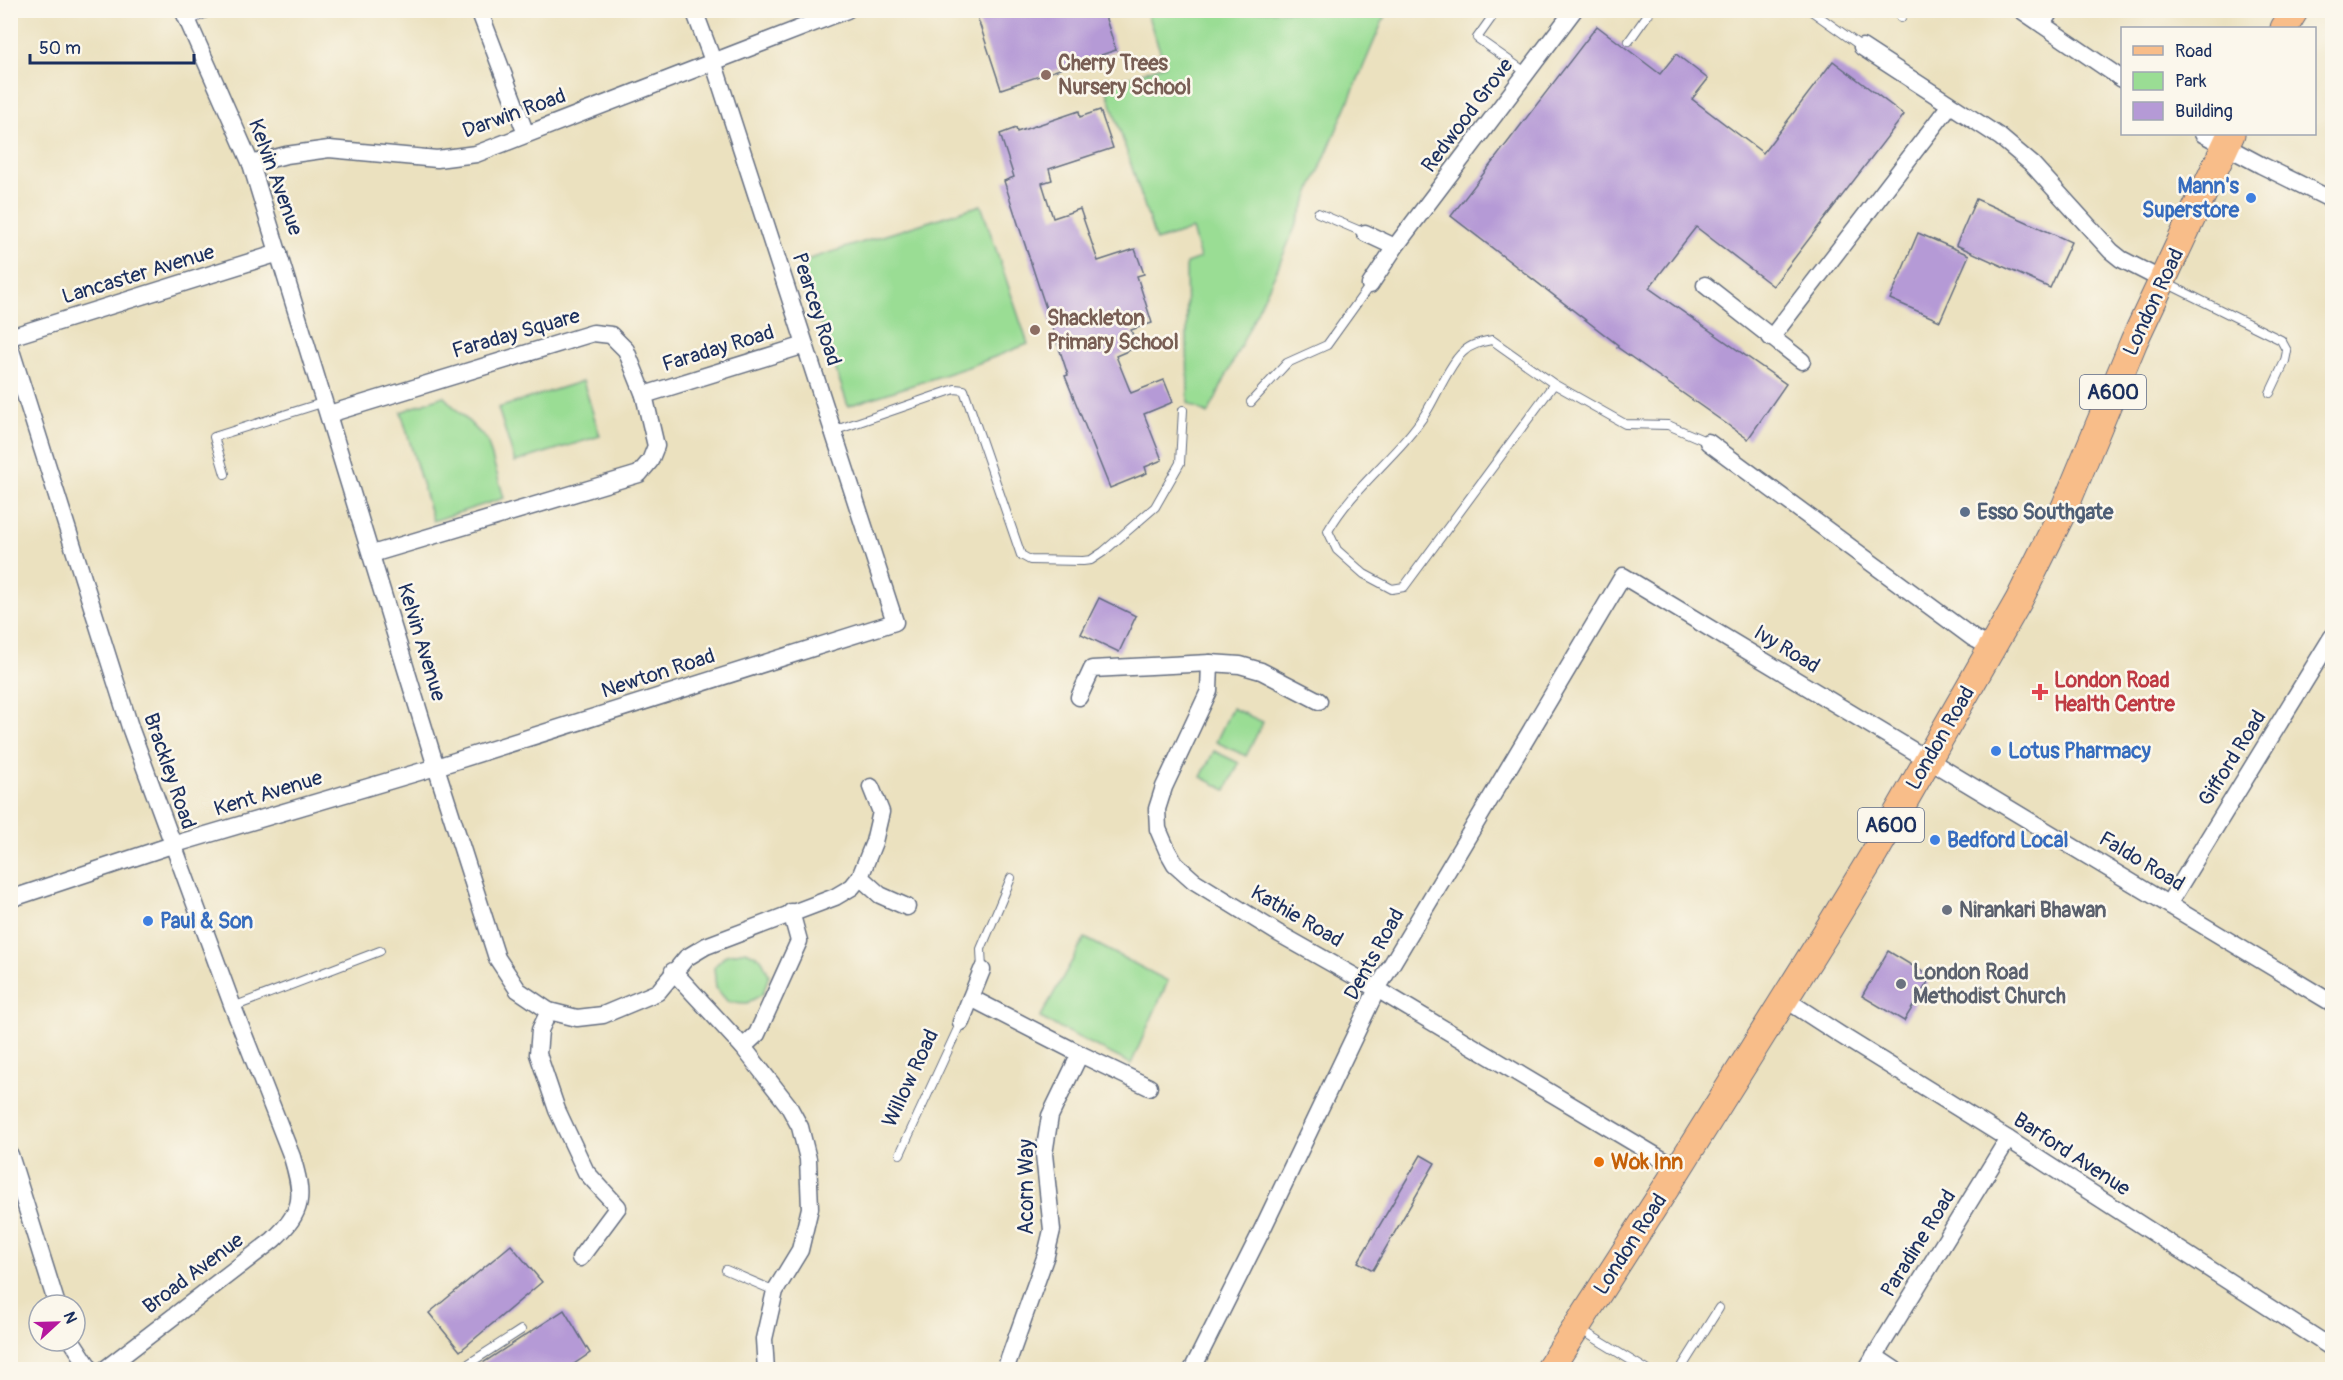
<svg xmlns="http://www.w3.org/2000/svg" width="2343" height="1380" font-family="Pangolin,sans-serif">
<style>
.green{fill:#9add94;stroke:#5a8679;stroke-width:1.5}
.building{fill:#b59ad6}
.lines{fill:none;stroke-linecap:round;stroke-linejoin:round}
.lane-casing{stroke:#646d80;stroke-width:10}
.street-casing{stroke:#646d80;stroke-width:19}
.primary-casing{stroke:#646d80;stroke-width:29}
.lane{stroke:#fff;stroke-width:8}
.street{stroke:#fff;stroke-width:16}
.primary{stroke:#f8bd89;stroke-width:27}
.education-dot{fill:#8d6e63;stroke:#fbf7ec;stroke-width:2}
.shop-dot{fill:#3f7fe0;stroke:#fbf7ec;stroke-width:2}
.service-dot{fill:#5c6f8a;stroke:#fbf7ec;stroke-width:2}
.health-dot{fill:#e0444e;stroke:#fbf7ec;stroke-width:2}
.worship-dot{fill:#6b7280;stroke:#fbf7ec;stroke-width:2}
.food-dot{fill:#e8710a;stroke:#fbf7ec;stroke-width:2}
.labels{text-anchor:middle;stroke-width:5;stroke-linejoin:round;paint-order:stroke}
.shield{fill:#fbf7ec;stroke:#5e6b89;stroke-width:1.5}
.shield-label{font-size:20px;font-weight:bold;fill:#1b2f5e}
.education-label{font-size:21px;font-weight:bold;fill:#785e54;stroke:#fbf7ec;text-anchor:start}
.street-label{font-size:21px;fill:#1b2f5e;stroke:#fbf7ec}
.shop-label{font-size:21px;font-weight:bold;fill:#366cbe;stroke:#fbf7ec;text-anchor:start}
.service-label{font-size:21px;font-weight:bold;fill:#4e5e75;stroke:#fbf7ec;text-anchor:start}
.health-label{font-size:21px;font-weight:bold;fill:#be3a42;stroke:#fbf7ec;text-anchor:start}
.worship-label{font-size:21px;font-weight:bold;fill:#5b616d;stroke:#fbf7ec;text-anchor:start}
.food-label{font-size:21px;font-weight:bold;fill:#c56008;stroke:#fbf7ec;text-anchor:start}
</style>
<rect width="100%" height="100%" fill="#fbf7ec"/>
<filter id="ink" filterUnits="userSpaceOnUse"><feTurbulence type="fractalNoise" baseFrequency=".0167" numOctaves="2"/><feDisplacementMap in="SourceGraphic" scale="12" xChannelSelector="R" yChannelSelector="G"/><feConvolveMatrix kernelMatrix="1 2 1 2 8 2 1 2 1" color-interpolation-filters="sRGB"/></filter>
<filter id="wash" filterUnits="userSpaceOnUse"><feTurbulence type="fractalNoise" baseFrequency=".008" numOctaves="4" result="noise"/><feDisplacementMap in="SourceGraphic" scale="24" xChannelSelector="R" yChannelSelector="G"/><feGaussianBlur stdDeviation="1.35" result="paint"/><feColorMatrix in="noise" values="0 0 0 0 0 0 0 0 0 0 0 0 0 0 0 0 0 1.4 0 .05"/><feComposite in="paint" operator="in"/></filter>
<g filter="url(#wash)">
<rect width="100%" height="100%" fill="#ebe1bf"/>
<g class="green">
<polygon points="1146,11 1387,11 1276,272 1208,414 1188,403 1186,263 1200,258 1192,229 1156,241 1105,85 1165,65"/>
<polygon points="981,205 1028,344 971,366 848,406 800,262"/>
<polygon points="583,381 600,436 515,462 498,408"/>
<polygon points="443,396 487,440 504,498 433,521 401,412"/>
<polygon points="1232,708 1263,722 1246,756 1216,742"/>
<polygon points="1214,751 1239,763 1226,790 1201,777"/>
<polygon points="1085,938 1168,981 1131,1064 1040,1018"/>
<polygon points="746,951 761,958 769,975 763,994 747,1003 728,1002 716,988 714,967 726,955"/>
</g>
<g id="blocks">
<g class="building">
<polygon points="975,10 1103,10 1116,50 1001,89"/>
<polygon points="1597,26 1660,74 1676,54 1708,79 1692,99 1763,153 1833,61 1904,115 1773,286 1696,227 1649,288 1786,384 1748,439 1617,347 1618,345 1451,216"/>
<polygon points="1100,110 1113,148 1049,169 1052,180 1042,183 1053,218 1080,209 1098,261 1135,249 1144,274 1137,276 1152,323 1131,330 1137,347 1116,356 1131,393 1164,380 1173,402 1144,414 1162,460 1145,467 1147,473 1110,488 1065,376 1068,375 1004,181 1014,177 1000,134 1016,128 1017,132 1079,111 1080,117"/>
<polygon points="1976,199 2071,242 2050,288 1956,245"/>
<polygon points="1918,233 1969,255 1940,321 1890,299"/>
<polygon points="1099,598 1136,616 1119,652 1081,634"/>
<polygon points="1888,951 1931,977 1904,1021 1862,996"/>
<polygon points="1421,1155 1435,1163 1373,1270 1358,1262"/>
<polygon points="511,1245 542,1282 460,1351 429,1313"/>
<polygon points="564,1310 590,1353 565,1370 472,1370"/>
</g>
</g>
</g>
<g filter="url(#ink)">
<use href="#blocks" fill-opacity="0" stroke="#646d80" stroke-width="1.5"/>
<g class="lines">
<defs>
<g id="lane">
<polyline points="1497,10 1477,38 1527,73"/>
<polyline points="1810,10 1862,47"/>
<polyline points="1901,18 1905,10"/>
<polyline points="188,21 214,10"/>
<polyline points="1629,41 1651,10"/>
<polyline points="1318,213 1365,233"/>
<polyline points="2164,282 2281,340 2287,351 2285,361 2270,393"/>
<path d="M1554 384 1404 587 1392 589 1364 574 1337 550 1328 531C1353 486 1400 455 1427 411 1436 396 1451 362 1463 352 1471 344 1482 342 1492 340L1554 384 1625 424 1668 425 1708 442"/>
<polyline points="1251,402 1287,363 1327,345 1370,285"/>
<polyline points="833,431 955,389 964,390 1021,555 1030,560 1083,561 1091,560 1103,552 1155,507 1180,463 1183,410"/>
<polyline points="225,474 214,437 325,402"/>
<polyline points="982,970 981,949 1011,878"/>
<polyline points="233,1007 380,951"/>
<polyline points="900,1154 961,1022"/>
<polyline points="726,1270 775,1291"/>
<polyline points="1580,1329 1647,1370"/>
<polyline points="459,1370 521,1330"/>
<polyline points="1680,1370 1719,1308"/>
</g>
<g id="street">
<polyline points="183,10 251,164 436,767 497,958 518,990 549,1011 577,1018 603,1015 658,992 686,958 706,946 835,897 852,887 860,877 874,842 881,812 871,787"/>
<polyline points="479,10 526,134"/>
<polyline points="2021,10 2122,79"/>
<polyline points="2042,24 2051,10"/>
<polyline points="1862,47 2000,137 2032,164 2111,251 2121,259 2164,281"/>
<polyline points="2203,134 2261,165 2332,200"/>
<polyline points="251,164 286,155 329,149 437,159 476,154 847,10"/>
<polyline points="1365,233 1395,247"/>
<polyline points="1370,285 1395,247 1574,10"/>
<polyline points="1705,285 1802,361"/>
<polyline points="10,337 279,253"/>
<polyline points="1771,338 1950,105"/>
<path d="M10 347 131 730 233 1007 292 1157C304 1197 304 1211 273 1240L104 1370"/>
<polyline points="644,395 805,345"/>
<polyline points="329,414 593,333 611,335 626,350 644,395 656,446 650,461 639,474 372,554"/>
<polyline points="1708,442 1973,638 1992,648"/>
<polyline points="1210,663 1209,691 1164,787 1157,809 1158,829 1167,850 1175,864 1194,881 1278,933 1377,989 1678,1169"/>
<polyline points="1079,697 1092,669 1210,663 1240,665 1261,671 1319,701"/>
<polyline points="860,877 880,895 907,907"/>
<polyline points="10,899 172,845 436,767 895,622 713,61 694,10"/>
<polyline points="2169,903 2332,637"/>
<polyline points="673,971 743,1047 788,1105 800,1127 808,1159 810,1208 800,1250 775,1291 764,1339 766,1370"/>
<polyline points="971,998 1080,1054 1050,1116 1044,1154 1052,1230 1046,1255 1005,1370"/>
<polyline points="1785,999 1839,1034 2008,1139 2332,1348"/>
<polyline points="549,1011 540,1030 538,1054 557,1110 586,1172 618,1207 580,1258"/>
<polyline points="961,1022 982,970"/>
<polyline points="743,1047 757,1034 799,941 791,912"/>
<polyline points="1080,1054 1149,1087"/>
<polyline points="10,1155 57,1305"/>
<polyline points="72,1341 91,1370"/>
<polyline points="1874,1356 1895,1370"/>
<polyline points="1192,1370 1262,1230 1377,989 1623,576 2332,1003"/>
<polyline points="1866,1370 2008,1139"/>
</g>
<g id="primary">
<polyline points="2284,28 2295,10"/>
<polyline points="1549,1370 1678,1169 1829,928 1874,854 2019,600 2065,507 2134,341 2231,134"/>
</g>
</defs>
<use href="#lane" class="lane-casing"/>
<use href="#street" class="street-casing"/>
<use href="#primary" class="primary-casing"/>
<use href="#lane" class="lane"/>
<use href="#street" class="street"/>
<use href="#primary" class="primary"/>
</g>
</g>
<g class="education-dot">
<circle cx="1046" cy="75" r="6"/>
<circle cx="1035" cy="330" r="6"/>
</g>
<g class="shop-dot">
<circle cx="2251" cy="198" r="6"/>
<circle cx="1996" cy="751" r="6"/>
<circle cx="1935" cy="840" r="6"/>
<circle cx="148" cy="921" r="6"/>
</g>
<circle class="service-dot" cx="1965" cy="512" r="6"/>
<path class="health-dot" d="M2037 683h6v6h6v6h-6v6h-6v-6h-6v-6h6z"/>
<g class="worship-dot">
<circle cx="1947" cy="910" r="6"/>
<circle cx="1901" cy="984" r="6"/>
</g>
<circle class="food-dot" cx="1599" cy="1162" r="6"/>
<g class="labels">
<g class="shield">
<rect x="2080" y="375" width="66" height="34" rx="4.5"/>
<rect x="1858" y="808" width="66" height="34" rx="4.5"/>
</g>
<g class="shield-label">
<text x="2113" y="399">A600</text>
<text x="1891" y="832">A600</text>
</g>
<g class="education-label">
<text x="1058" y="70">Cherry Trees<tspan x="1058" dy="24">Nursery School</tspan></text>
<text x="1047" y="325">Shackleton<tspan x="1047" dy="24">Primary School</tspan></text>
</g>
<g class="street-label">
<text transform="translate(514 113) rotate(-20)" y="7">Darwin Road</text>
<text transform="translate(1467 115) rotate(-53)" y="7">Redwood Grove</text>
<text transform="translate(276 177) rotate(70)" y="7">Kelvin Avenue</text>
<text transform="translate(138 274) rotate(-17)" y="7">Lancaster Avenue</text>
<text transform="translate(2153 302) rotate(-65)" y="7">London Road</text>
<text transform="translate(817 309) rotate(72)" y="7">Pearcey Road</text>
<text transform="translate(516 333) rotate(-16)" y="7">Faraday Square</text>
<text transform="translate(718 348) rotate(-17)" y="7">Faraday Road</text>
<text transform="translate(422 642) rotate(73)" y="7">Kelvin Avenue</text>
<text transform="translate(1787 649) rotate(31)" y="7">Ivy Road</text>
<text transform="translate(658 673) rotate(-18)" y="7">Newton Road</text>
<text transform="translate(1940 738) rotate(-60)" y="7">London Road</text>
<text transform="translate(2232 758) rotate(-58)" y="7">Gifford Road</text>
<text transform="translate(170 771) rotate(71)" y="7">Brackley Road</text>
<text transform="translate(268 793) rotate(-17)" y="7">Kent Avenue</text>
<text transform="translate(2142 861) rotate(31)" y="7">Faldo Road</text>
<text transform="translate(1297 916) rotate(30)" y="7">Kathie Road</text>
<text transform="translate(1374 954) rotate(-61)" y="7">Dents Road</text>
<text transform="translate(910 1078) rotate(-65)" y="7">Willow Road</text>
<text transform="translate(2072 1154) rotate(33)" y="7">Barford Avenue</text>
<text transform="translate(1026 1187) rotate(-90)" y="7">Acorn Way</text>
<text transform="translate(1918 1243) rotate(-58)" y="7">Paradine Road</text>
<text transform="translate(1630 1244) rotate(-57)" y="7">London Road</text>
<text transform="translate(193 1273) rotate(-37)" y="7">Broad Avenue</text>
</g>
<g class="shop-label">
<text x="2239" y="193" text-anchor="end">Mann's<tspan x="2239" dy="24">Superstore</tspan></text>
<text x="2008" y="758">Lotus Pharmacy</text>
<text x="1947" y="847">Bedford Local</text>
<text x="160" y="928">Paul &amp; Son</text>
</g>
<g class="service-label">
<text x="1977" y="519">Esso Southgate</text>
</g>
<g class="health-label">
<text x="2054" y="687">London Road<tspan x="2054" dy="24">Health Centre</tspan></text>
</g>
<g class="worship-label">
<text x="1959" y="917">Nirankari Bhawan</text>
<text x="1913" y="979">London Road<tspan x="1913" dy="24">Methodist Church</tspan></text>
</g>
<g class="food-label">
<text x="1611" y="1169">Wok Inn</text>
</g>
</g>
<rect width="2343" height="1380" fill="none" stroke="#fbf7ec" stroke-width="36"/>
<rect x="2121" y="27" width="195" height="108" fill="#fbf7ec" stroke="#a1a7b3" stroke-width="1.5"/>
<rect x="2133" y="46" width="30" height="9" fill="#f8bd89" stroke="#a1a7b3" stroke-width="1.5"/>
<text x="2175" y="57" font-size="18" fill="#1b2f5e">Road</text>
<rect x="2133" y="72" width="30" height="18" fill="#9add94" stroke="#a1a7b3" stroke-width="1.5"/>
<text x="2175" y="87" font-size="18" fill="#1b2f5e">Park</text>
<rect x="2133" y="102" width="30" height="18" fill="#b59ad6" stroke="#a1a7b3" stroke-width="1.5"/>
<text x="2175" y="117" font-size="18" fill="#1b2f5e">Building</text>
<g transform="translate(57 1323) rotate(68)"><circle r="28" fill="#fbf7ec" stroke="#a1a7b3" stroke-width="1.5"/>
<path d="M0-4.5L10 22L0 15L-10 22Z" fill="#b5179e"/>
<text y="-9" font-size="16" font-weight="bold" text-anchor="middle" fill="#1b2f5e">N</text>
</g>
<path d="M30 54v9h164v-9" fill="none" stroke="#1b2f5e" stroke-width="3"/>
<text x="39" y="54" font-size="18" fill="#1b2f5e" stroke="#fbf7ec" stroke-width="4.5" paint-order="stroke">50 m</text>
</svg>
